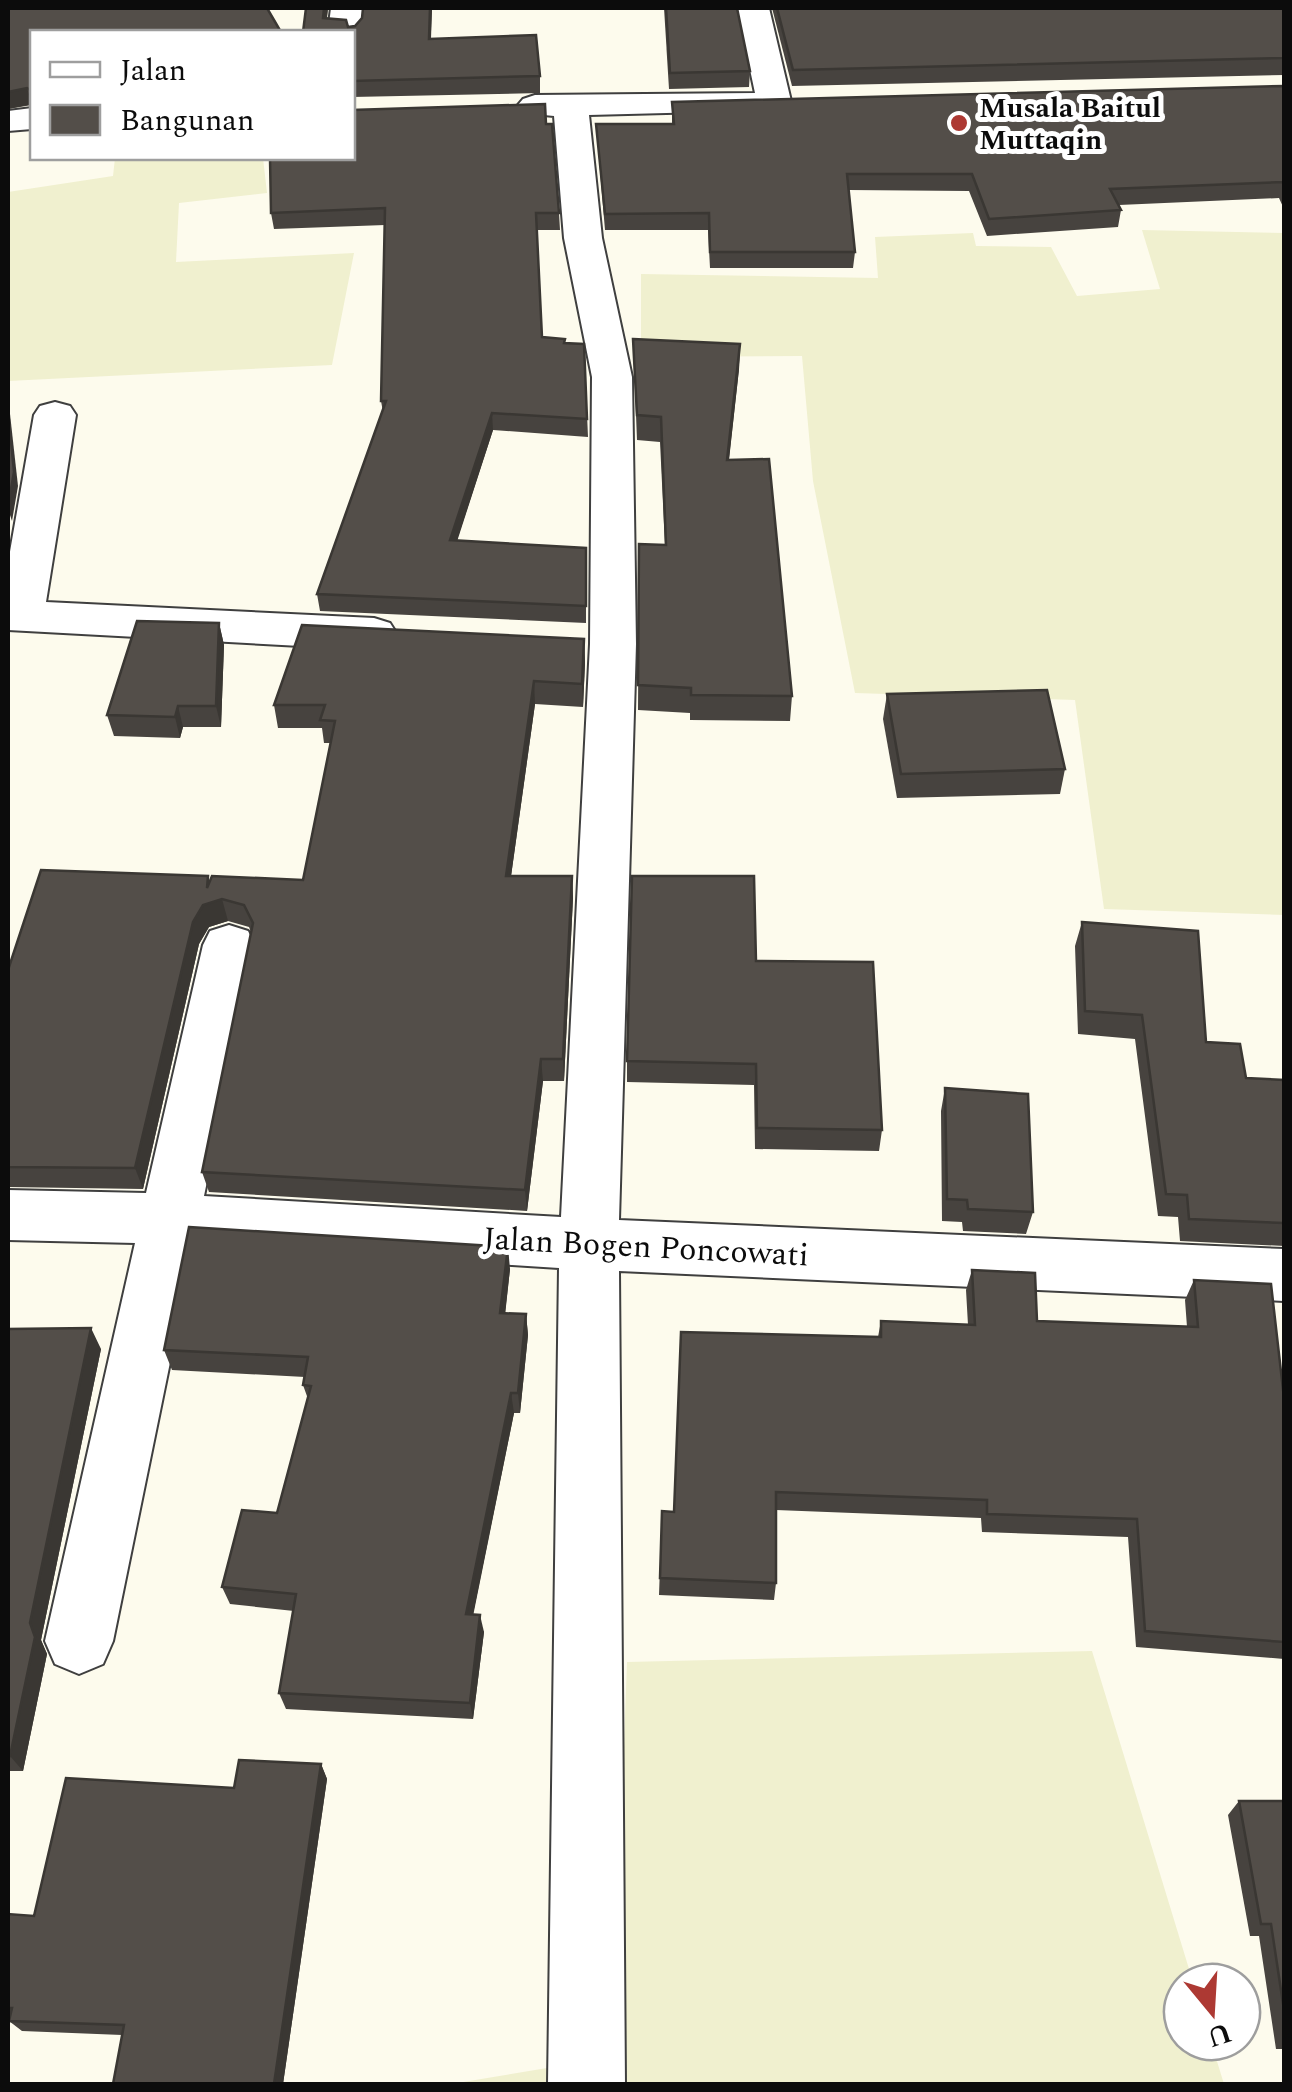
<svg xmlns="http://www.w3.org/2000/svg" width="1292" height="2092" font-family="Spectral,serif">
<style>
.farmland{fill:#f0f0cf}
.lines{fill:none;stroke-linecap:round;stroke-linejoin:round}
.minor-casing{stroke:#3f3f3f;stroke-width:4}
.minor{fill:#fff;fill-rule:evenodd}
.wall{fill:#47433f}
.shaded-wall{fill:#3a3733}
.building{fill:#534e49;stroke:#3a3733;stroke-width:2.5}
.poi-dot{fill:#ad3933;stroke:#fff;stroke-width:4}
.labels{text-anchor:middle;stroke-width:10;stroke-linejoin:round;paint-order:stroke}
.far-poi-label{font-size:28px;font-weight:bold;fill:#0c0c0c;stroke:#fff;text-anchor:start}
.street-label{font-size:32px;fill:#0c0c0c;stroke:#fff}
</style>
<rect width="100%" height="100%" fill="#fdfbed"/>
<g class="farmland">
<polygon points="115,158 263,158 267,193 179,203 176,262 354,253 332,365 8,381 8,192 113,176"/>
<polygon points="1142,230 1284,233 1284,915 1104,909 1075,700 855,693 813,481 802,356 641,357 641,274 878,278 875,237 973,233 976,246 1051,247 1077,296 1160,289"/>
<polygon points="1092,1651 1193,1982 1182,1982 1182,2042 1211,2042 1224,2084 451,2084 613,2057 627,1662"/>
</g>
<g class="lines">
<defs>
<g id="minor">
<polygon points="331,8 363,8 361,32 356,39 352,40 352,32 328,32"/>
<polygon points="737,8 769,8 791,101 786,108 774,111 759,105 744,111 589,115 602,238 632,377 636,644 619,1220 1284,1249 1284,1301 619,1271 625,2084 548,2084 559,1268 194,1245 113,1641 103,1664 79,1674 55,1664 45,1641 135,1243 8,1240 8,1190 146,1193 203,945 210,931 229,925 248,931 255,945 204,1196 561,1217 590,644 592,377 564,238 554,116 523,113 517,106 523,99 535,95 755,93"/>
<polygon points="32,108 32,129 8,131 8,111"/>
<polygon points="55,402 70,406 76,415 46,602 374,618 390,623 397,634 390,645 374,650 8,630 8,563 34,415 40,406"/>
</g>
</defs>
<use href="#minor" class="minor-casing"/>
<use href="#minor" class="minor"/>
</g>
<g class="wall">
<polygon points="306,8 328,8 327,18 348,27 355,26 362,18 363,8 432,8 431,39 540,76 540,93 352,97 352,32"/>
<polygon points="664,8 737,8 750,71 749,87 669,89"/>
<polygon points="772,8 1284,8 1284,75 792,86"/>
<polygon points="32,32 32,105 8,109"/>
<polygon points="1284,86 1284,209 1279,198 1119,205 1121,210 1118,227 987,236 969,191 848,190 855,252 853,268 710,268 708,230 605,230 596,124 672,124 672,102"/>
<polygon points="546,124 559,213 560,230 537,230 542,337 565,343 584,344 588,437 493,430 457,540 586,548 586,623 320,611 317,594 383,412 381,401 385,225 274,229 271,213"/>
<polygon points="633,339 740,344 739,369 729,460 792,696 790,721 690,720 690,713 638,710 639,544 665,545 660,442 637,440"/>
<polygon points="219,623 224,645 221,727 183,727 180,738 114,736 107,715"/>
<polygon points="584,639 585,663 583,707 535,704 511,876 572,876 573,898 564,1081 543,1081 527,1211 209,1192 202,1172 251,932 249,927 228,921 209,927 199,944 143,1189 8,1187 8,970 210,882 303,880 330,743 324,743 322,728 278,728 274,705"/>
<polygon points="887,694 1065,769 1060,794 897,798 883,719"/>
<polygon points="1082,922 1206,1042 1246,1078 1284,1080 1284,1246 1180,1241 1178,1217 1158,1216 1135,1039 1078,1034 1075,946"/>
<polygon points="756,961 882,1130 879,1151 755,1149 754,1085 627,1082 627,1061"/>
<polygon points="945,1088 1033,1212 1026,1234 963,1231 962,1222 942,1221 941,1111"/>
<polygon points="510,1269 505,1313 526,1314 528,1335 520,1413 514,1413 473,1614 484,1632 473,1719 286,1709 279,1693 294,1611 230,1604 222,1587 277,1513 308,1399 303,1385 305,1377 172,1370 164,1350"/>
<polygon points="972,1270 1037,1321 1187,1327 1185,1300 1194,1280 1284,1398 1284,1659 1136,1647 1128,1537 982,1532 981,1518 776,1510 776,1583 774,1600 659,1595 662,1511 674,1512 878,1337 881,1321 968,1325 966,1290"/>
<polygon points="8,1329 101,1349 41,1640 47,1654 23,1771 8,1771"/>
<polygon points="321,1764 327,1779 283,2084 113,2084 122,2035 22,2031 9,2021 10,2017 8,2017 8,1914 34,1916 234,1788"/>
<polygon points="1239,1801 1284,1801 1284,2049 1276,2049 1259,1936 1250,1936 1228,1815"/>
</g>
<g class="shaded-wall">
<polygon points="324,8 328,8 325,32 323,18"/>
<polygon points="430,8 432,8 430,55 429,39"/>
<polygon points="27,88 32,104 8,109 8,92"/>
<polygon points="740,344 739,369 726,485 727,460"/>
<polygon points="8,404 10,414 18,486 12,521 8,509"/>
<polygon points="492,413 493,430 452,557 450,540"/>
<polygon points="219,623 224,645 221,727 216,706"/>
<polygon points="584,639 585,663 583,707 582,684"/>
<polygon points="534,681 535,704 508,898 506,876"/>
<polygon points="178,706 183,727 180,738 175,717"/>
<polygon points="208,876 214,899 222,899 228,921 209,927 199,944 143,1189 135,1168 193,922 207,888"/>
<polygon points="572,876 573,898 564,1081 563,1059"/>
<polygon points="541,1059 543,1081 527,1211 525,1190"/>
<polygon points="508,1247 510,1269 503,1334 500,1313"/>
<polygon points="526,1314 528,1335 520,1413 518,1393"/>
<polygon points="91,1328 101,1349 41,1640 47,1654 23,1771 10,1756 30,1623"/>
<polygon points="511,1393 514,1413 470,1631 466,1614"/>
<polygon points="480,1615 484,1632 473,1719 470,1703"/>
<polygon points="321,1764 327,1779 283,2084 274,2084"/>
</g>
<g class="building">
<polygon points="18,8 267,8 281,32 32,32 32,91 27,88 8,92 8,9"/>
<polygon points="306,8 324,8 323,18 346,20 348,27 355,26 362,18 363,8 430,8 429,39 536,35 540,76 352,81 352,32 303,32"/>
<polygon points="666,8 737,8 750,71 670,73"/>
<polygon points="777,8 1284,8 1284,58 793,70"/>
<polygon points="1284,86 1284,184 1283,182 1110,189 1121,210 989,219 972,174 847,174 855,252 710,252 709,213 605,214 596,124 674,124 672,102"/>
<polygon points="545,104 546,124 552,124 559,213 536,213 542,337 565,339 564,343 584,344 587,419 492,413 450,540 586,548 586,606 317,594 386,401 381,401 385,208 271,213 270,158 352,158 352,110"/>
<polygon points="633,339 740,344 727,460 769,459 792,696 691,695 691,688 638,685 639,544 666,545 661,417 637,415"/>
<polygon points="8,411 14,472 8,506"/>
<polygon points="137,621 219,623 216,706 178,706 175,717 107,715"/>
<polygon points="302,625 584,639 582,684 534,681 506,876 572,876 563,1059 541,1059 525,1190 202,1172 253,923 244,905 222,899 203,905 193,922 135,1168 8,1167 8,970 41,870 208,876 207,888 212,876 303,880 335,721 320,720 325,705 274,705"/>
<polygon points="1047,690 1065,769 901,774 887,694"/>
<polygon points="632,876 754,876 756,961 873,962 882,1130 757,1128 756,1064 627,1061"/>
<polygon points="1082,922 1198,931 1206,1042 1240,1044 1246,1078 1284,1080 1284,1223 1189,1219 1187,1195 1166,1194 1142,1015 1085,1011"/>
<polygon points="945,1088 1028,1094 1033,1212 968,1209 967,1200 947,1199"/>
<polygon points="189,1227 508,1247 500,1313 526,1314 518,1393 511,1393 466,1614 480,1615 470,1703 279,1693 296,1594 222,1587 242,1510 277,1513 311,1386 303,1385 308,1357 164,1350"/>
<polygon points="972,1270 1035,1273 1037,1321 1198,1327 1194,1280 1271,1284 1284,1398 1284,1642 1145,1631 1137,1519 987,1514 987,1500 776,1492 776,1583 660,1578 662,1511 674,1512 681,1332 881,1337 881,1321 975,1325"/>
<polygon points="91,1328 30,1623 35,1637 10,1756 8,1756 8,1329"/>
<polygon points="239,1760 321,1764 274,2084 113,2084 124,2025 9,2021 12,2008 8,2008 8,1914 34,1916 66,1778 234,1788"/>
<polygon points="1239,1801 1284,1801 1284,2010 1271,1924 1261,1924"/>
</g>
<circle class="poi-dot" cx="959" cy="123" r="10"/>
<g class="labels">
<g class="far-poi-label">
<text x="979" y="117">Musala Baitul<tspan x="979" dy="32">Muttaqin</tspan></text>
</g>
<g class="street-label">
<text transform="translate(646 1246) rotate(3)" y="11">Jalan Bogen Poncowati</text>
</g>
</g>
<rect width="1292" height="2092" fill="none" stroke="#0c0c0c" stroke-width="20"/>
<rect x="30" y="30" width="325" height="130" fill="#ffffff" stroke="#9e9e9e" stroke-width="2.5"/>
<rect x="50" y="62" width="50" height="15" fill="#ffffff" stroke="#9e9e9e" stroke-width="2.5"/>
<text x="120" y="80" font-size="30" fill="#0c0c0c">Jalan</text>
<rect x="50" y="105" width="50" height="30" fill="#534e49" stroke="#9e9e9e" stroke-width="2.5"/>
<text x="120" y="130" font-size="30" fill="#0c0c0c">Bangunan</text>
<g transform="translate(1212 2012) rotate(162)"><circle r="48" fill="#ffffff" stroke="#9e9e9e" stroke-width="2.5"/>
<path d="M0-8L18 38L0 25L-18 38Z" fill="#ad3933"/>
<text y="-15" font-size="28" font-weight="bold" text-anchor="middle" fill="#0c0c0c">U</text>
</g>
</svg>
